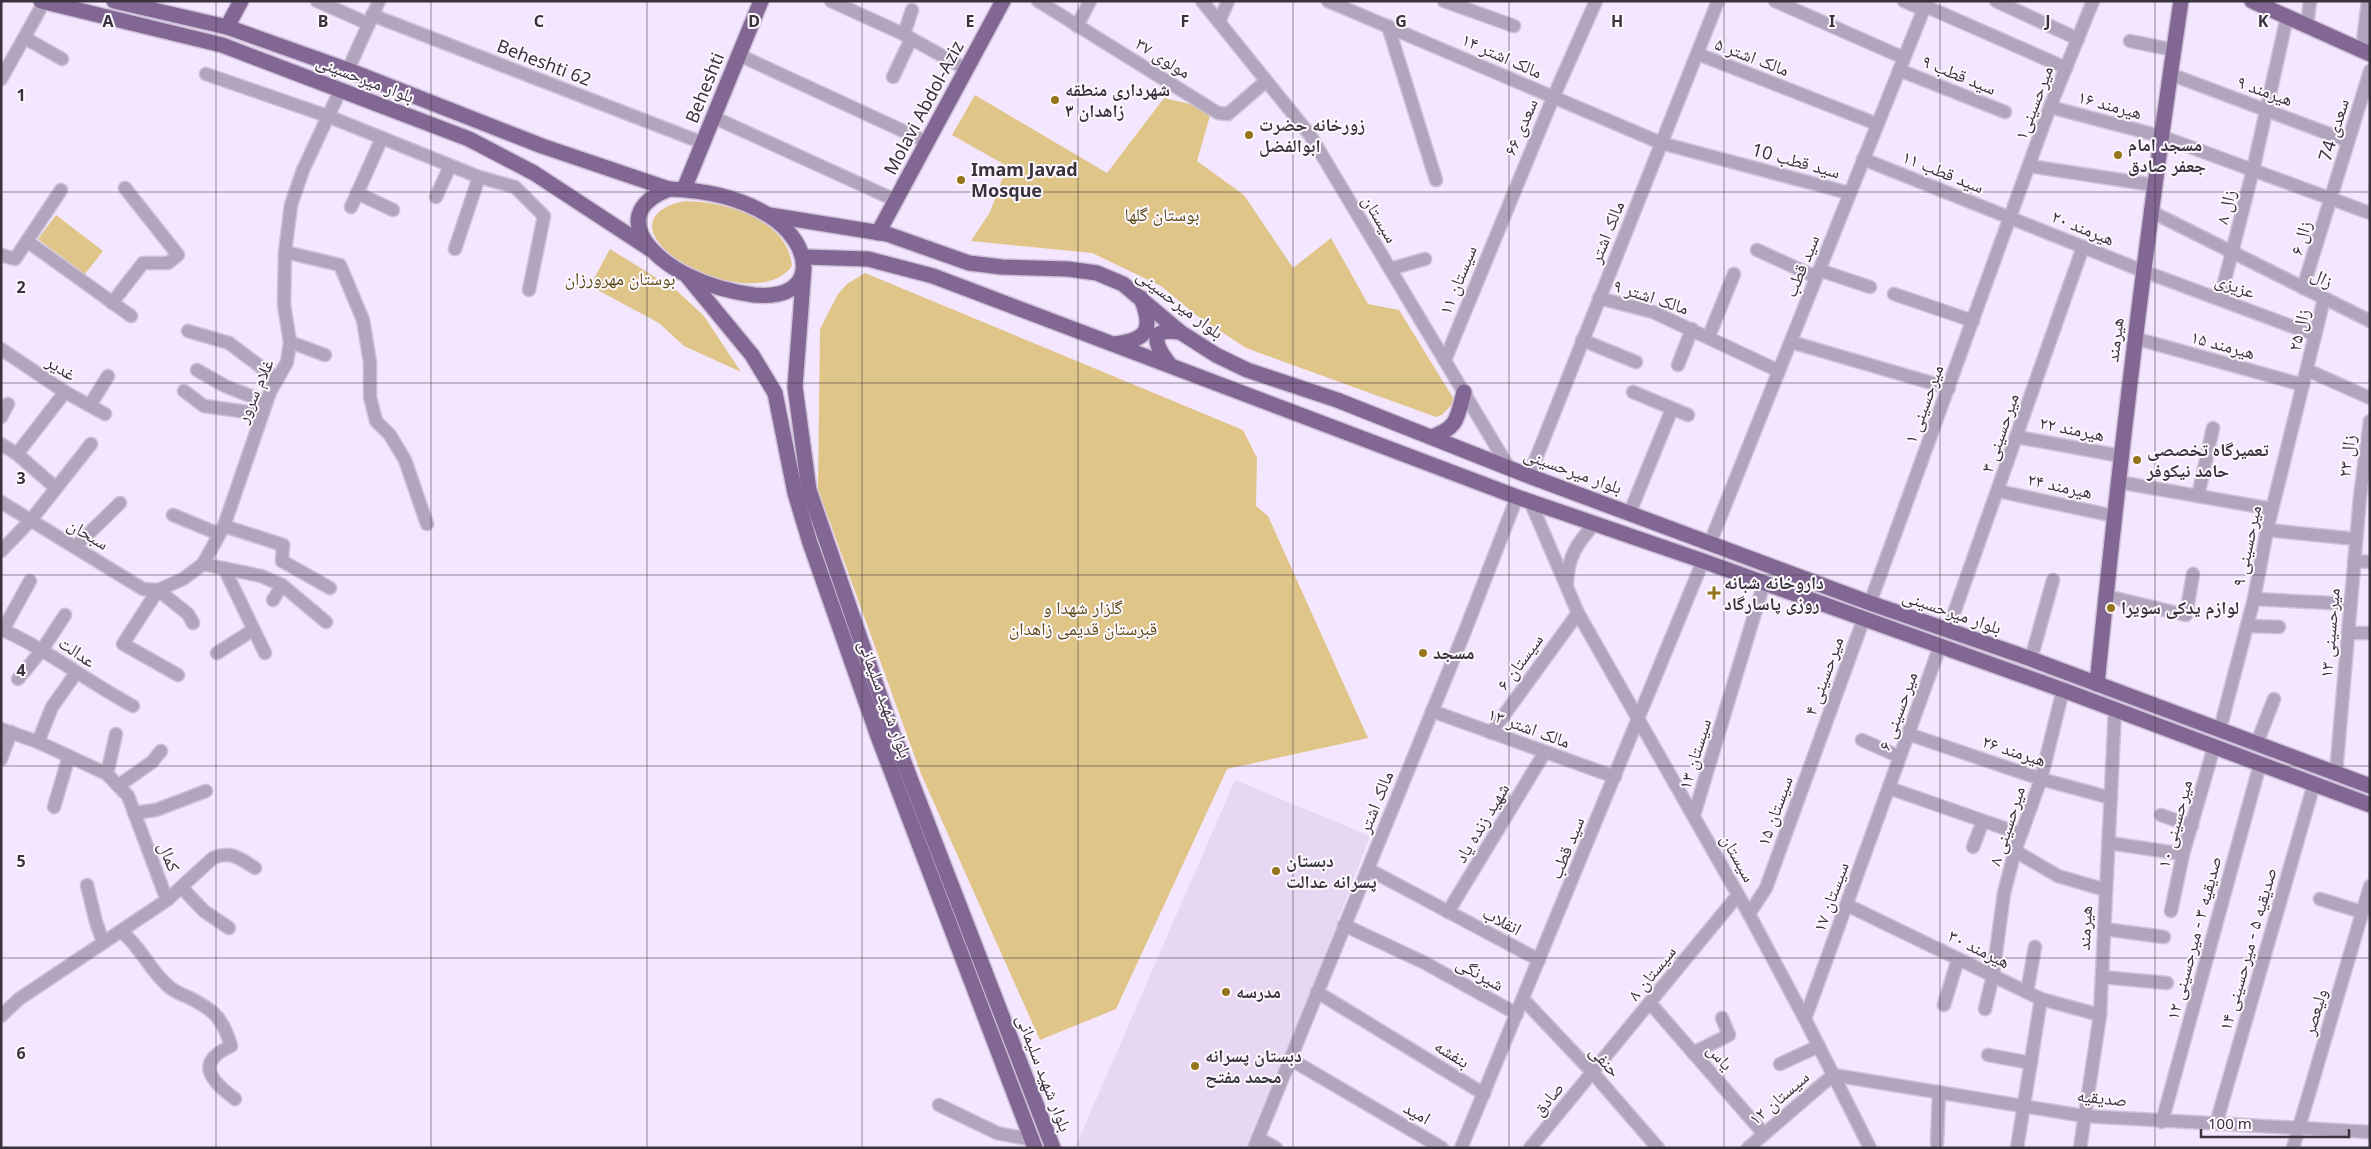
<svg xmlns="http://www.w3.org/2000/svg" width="2371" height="1149" font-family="'Noto Sans','Noto Naskh Arabic',sans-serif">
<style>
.built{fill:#e8d7f3}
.green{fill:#e0c589}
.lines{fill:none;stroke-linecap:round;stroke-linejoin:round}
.minor-casing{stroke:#cfc2d8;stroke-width:15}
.major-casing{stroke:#cfc2d8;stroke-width:18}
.minor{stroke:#b3a4bd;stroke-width:12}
.major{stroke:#826794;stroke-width:15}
.grid{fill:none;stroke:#3a333f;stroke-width:1;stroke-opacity:0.55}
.poi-dot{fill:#95741c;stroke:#fcf8fe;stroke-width:2}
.labels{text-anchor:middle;stroke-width:4;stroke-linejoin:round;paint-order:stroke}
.street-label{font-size:18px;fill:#3a333f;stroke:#fcf8fe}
.poi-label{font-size:18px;font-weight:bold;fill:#3a333f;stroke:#fcf8fe;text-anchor:start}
.park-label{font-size:18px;fill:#5e4a18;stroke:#fcf8fe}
.grid-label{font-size:16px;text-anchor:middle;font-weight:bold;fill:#3a333f;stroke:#fcf8fe;stroke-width:4;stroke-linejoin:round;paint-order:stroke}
</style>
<rect width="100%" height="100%" fill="#f4e6fe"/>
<polygon class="built" points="1235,780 1370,836 1315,980 1245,1148 1075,1148"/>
<g class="green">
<polygon points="975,95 1107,173 1164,98 1212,109 1197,161 1244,195 1293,268 1331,238 1368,304 1399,310 1455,401 1442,415 1436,417 1246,348 1196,315 1161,286 1092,253 971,241 990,212 1007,166 952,135"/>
<path d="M686 201C725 202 788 219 792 266 765 303 683 274 659 243 640 218 664 204 686 201Z"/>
<polygon points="56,215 103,251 85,274 38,239"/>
<polygon points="610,249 676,290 704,316 741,372 684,346 659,323 590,286"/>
<polygon points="865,273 1243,430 1257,458 1256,506 1268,516 1368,738 1227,769 1116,1009 1040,1040 921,774 818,489 820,329 838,294 847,284"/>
</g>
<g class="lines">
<defs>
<g id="minor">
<polyline points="317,1 369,24"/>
<polyline points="831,1 901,33 966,69"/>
<polyline points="1038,1 1218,113 1228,114 1266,81"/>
<polyline points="1202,1 1310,135 1509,468"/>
<polyline points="1328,1 1661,143 1849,193"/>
<polyline points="1444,1 1514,26"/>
<polyline points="1775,1 1904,58"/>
<polyline points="1904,1 1924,10"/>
<polyline points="1996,1 2078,39"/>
<polyline points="1925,6 2066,68"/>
<polyline points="372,15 703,143"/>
<polyline points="1219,22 1228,1"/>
<polyline points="1077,26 1090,1"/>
<polyline points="1388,26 1436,180"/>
<polyline points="2307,26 2310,1"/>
<polyline points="904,34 912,10"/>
<polyline points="25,38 62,59"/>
<polyline points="2130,41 2174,50"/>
<polyline points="2362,50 2368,1"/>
<polyline points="1698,54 1877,124"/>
<polyline points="739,55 927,142"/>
<polyline points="348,70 379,1"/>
<polyline points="1899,70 2005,112"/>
<polyline points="206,74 330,117 479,177 515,187 544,216 529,290"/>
<polyline points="2170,74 2348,141"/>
<polyline points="893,77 911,39"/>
<polyline points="1,79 44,2"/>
<polyline points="2050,107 2160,136 2370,213"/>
<polyline points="713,117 895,200"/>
<polyline points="1863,159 2143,271 2315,335"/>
<polyline points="2029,166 2154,185"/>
<polyline points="357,193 393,210"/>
<polyline points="436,197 450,166"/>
<polyline points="351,207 382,138"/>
<polyline points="2150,211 2370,321"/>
<polyline points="27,241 131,316"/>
<polyline points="455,249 479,177"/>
<polyline points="1757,250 1816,277"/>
<polyline points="285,252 340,265 363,320 370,362 370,397 376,421 390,435 405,460 427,524"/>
<polyline points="1,255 15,259 61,190"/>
<polyline points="1390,269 1425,259"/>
<polyline points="1819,270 1870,287"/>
<polyline points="2303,288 2370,71"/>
<polyline points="1894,294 1973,321"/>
<polyline points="1599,298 1653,312 1779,371"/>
<polyline points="2220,299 2253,170 2287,17"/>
<polyline points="112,303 143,263 168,263 178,255 125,188"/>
<polyline points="188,331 229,343 277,379"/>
<polyline points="1709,336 1734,274"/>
<polyline points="2134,338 2303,385"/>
<polyline points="1582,340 1636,362"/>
<polyline points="290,342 325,355"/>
<polyline points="1791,342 1949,388"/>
<polyline points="1,349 65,392 105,414"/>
<polyline points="1445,360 1553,98 1596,1"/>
<polyline points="1678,365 1692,329"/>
<polyline points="197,370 225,386 266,402"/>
<polyline points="2307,370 2370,398"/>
<polyline points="184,391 204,406 262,414"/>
<polyline points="1633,392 1688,415"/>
<polyline points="90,405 108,376"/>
<polyline points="1,417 8,404"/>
<polyline points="2017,437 2121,456"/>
<polyline points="1,444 17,454 56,488"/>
<polyline points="17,454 65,392"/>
<polyline points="1529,476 1718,1"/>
<polyline points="2118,482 2272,509"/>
<polyline points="1998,491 2114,516"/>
<polyline points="2198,496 2213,428"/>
<polyline points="1530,501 1578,613 1749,914 1805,1019 1870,1148"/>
<polyline points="1,502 143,589 158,590 183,579 203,564 224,526 270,392 287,362 290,342 284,305 285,252 291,205 303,170 340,91"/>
<polyline points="1630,512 1672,409"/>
<polyline points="173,515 219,534"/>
<polyline points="224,526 283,545 282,561 330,588"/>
<polyline points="2267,530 2356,539"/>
<polyline points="1710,543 1927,1"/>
<polyline points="75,547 120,503"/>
<polyline points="1,551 31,520 91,444"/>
<polyline points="2354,561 2370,562"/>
<polyline points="203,564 261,576 282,585 326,622"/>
<polyline points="224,568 265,653"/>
<path d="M1567 584C1568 555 1577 544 1595 523"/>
<polyline points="158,590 123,644 178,675"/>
<polyline points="158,590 188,614 193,623"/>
<polyline points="2106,596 2186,615 2193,574"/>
<polyline points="2254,599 2350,604"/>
<polyline points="273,600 282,585"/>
<polyline points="1870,603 2050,107 2093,1"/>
<polyline points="2247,626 2279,627"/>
<path d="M1 629C48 650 88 682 133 706"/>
<polyline points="3,630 30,581"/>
<polyline points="1948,630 2083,247"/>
<polyline points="2348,633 2370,633"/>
<polyline points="217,653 253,630"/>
<polyline points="2031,659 2053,580"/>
<polyline points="18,679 42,650 65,615"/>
<polyline points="1432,711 1615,777"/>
<polyline points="1,729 38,742 107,774 128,796 167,900 19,999 1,1016"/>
<polyline points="2220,729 2254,599 2267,530 2324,299"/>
<polyline points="1491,733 1578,613"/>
<polyline points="1908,734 2041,779 2111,798"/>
<polyline points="1862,740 1900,757"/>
<polyline points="38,742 52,707 76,673"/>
<polyline points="2257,743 2274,699"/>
<polyline points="1,759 11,732"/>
<polyline points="2336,773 2360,497 2370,421"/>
<polyline points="107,774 116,734"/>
<polyline points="118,786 152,762 161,751"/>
<polyline points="1889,788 2021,834"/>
<polyline points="54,807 69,756"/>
<polyline points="134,813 156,810 206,791"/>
<polyline points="1694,815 1764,583"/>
<polyline points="2161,815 2192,826"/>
<polyline points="2109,843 2183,854"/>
<polyline points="1973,847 1983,821"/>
<polyline points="2015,851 2058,876 2106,890"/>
<polyline points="1368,869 1539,960"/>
<polyline points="87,885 96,922 103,942"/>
<polyline points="182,888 204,911 229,928"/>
<polyline points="2320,899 2362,912"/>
<path d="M167 900 213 858C230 850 241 859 255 868"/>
<polyline points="1847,905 2041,999 2100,1015"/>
<polyline points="2171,911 2183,854 2214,747"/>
<polyline points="1448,912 1545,752"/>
<polyline points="1749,914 1766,888 1864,618"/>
<polyline points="1344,925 1425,963 1517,1014"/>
<polyline points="2104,929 2164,937"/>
<path d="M121 931C140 946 148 967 165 983 171 990 180 994 188 997 214 1010 223 1018 231 1046 194 1063 211 1081 235 1099"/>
<polyline points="2102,977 2167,983"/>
<polyline points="1317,992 1484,1094"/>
<polyline points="2027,992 2035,947"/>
<polyline points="1523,999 1593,1073 1658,1148"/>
<polyline points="1650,1003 1764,1134"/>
<polyline points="1944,1005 1958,959"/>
<polyline points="1985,1009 1993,975 2004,893 2015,851 2041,779 2063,690"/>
<polyline points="1805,1019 1940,646"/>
<polyline points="1693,1053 1729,1035 1722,1018"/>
<polyline points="1988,1055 2031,1063"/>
<polyline points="1290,1059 1442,1148"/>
<polyline points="1780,1064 1819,1046"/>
<polyline points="939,1105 997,1133 1033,1140"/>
<polyline points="2162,1122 2260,764"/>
<polyline points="2216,1124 2314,784"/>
<polyline points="1258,1138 1276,1148"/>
<polyline points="1937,1143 1939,1092"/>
<polyline points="1254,1148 1465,631 1517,497"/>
<polyline points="1461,1148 1703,561"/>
<polyline points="1530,1148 1738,895"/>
<polyline points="1748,1148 1833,1075 2084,1116 2370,1132"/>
<polyline points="2017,1148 2041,999"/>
<polyline points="2080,1148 2100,1015 2115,709"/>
<polyline points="2293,1148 2370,886"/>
</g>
<g id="major">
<polyline points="41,1 222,45 469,139 534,173 650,249"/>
<polyline points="114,1 227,27 348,70 542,146 669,189"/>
<polyline points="2252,1 2370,54"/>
<polyline points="227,27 241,1"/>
<path d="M669 189C702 190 739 197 768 215 813 242 822 301 754 295 732 292 709 286 689 276 650 258 608 213 669 189Z"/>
<polyline points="684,189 761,1"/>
<polyline points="769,215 887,234 969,263 1002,267 1068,269 1097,273 1123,284 1180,332 1216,355 1247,370 1337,400 1529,476 1870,603 2031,659 2370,786"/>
<polyline points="878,233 1003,1"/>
<polyline points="804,257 868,259 933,276 1517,497 1703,561 2063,690 2370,805"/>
<polyline points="804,268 795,387 809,490 893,734 1053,1148"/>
<polyline points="687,276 752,355 775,393 795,493 810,543 879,739 1035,1148"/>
<path d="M1115 344C1149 340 1153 328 1141 298"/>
<path d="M1170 365C1155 346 1147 327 1180 332"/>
<path d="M1431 437C1458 428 1457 418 1464 392"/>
<path d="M2097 684C2120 455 2147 228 2181 1"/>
</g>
</defs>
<use href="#minor" class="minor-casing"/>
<use href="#major" class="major-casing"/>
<use href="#minor" class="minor"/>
<use href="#major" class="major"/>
</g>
<path class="grid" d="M216 1V1148M431 1V1148M647 1V1148M862 1V1148M1078 1V1148M1293 1V1148M1509 1V1148M1724 1V1148M1940 1V1148M2155 1V1148M1 192H2370M1 383H2370M1 575H2370M1 766H2370M1 958H2370"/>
<g class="poi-dot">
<circle cx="1055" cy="100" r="5"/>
<circle cx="1249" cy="135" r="5"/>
<circle cx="2118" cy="155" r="5"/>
<circle cx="961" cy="180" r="5"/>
<circle cx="2137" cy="460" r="5"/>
<path d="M1711.5 585.5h5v5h5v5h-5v5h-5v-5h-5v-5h5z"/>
<circle cx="2111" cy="608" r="5"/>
<circle cx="1423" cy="653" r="5"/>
<circle cx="1276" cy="871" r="5"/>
<circle cx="1226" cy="992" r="5"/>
<circle cx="1195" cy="1066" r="5"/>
</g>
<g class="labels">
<g class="street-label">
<text transform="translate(1502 56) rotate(24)" y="6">مالک اشتر ۱۴</text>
<text transform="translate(1752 57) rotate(21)" y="6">مالک اشتر ۵</text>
<text transform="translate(1163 58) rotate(32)" y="6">مولوی ۳۷</text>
<text transform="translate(544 63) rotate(21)" y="6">Beheshti 62</text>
<text transform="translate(1959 75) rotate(22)" y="6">سید قطب ۹</text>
<text transform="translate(365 79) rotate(21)" y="6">بلوار میرحسینی</text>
<text transform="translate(705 88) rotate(-68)" y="6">Beheshti</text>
<text transform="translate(2265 91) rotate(20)" y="6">هیرمند ۹</text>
<text transform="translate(2034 103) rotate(-69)" y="6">میرحسینی۱</text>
<text transform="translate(2110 105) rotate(15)" y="6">هیرمند ۱۶</text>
<text transform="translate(924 108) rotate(-62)" y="6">Molavi Abdol-Aziz</text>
<text transform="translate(1521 127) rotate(-67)" y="6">سعدی ۶۶</text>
<text transform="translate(2334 130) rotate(-73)" y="6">سعدی 74</text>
<text transform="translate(1796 161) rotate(15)" y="6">سید قطب 10</text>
<text transform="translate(1943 172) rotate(22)" y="6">سید قطب ۱۱</text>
<text transform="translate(2226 207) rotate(-76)" y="6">زال ۸</text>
<text transform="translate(1380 219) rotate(59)" y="6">سیستان</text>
<text transform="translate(2083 228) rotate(22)" y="6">هیرمند ۲۰</text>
<text transform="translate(1607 232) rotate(-68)" y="6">مالک اشتر</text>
<text transform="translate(2301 238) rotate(-73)" y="6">زال ۶</text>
<text transform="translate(1802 266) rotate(-68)" y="6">سید قطب</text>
<text transform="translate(2322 278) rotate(27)" y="6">زال</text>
<text transform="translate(1458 280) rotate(-68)" y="6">سیستان ۱۱</text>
<text transform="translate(2235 286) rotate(20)" y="6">عزیزی</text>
<text transform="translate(1651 297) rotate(18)" y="6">مالک اشتر ۹</text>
<text transform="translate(1180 304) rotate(37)" y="6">بلوار میرحسینی</text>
<text transform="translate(2299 330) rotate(-76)" y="6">زال ۲۵</text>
<text transform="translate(2115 340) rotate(-83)" y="6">هیرمند</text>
<text transform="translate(2223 345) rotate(15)" y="6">هیرمند ۱۵</text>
<text transform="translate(61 368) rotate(32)" y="6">غدیر</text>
<text transform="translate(255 391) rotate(-66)" y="6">غلام سرور</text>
<text transform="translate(1924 404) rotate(-70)" y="6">میرحسینی ۱</text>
<text transform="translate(2072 429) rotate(11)" y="6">هیرمند ۲۲</text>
<text transform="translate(2000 433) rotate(-71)" y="6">میرحسینی ۳</text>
<text transform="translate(2347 456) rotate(-83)" y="6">زال ۲۳</text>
<text transform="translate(1573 471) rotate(20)" y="6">بلوار میرحسینی</text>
<text transform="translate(2060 486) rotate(12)" y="6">هیرمند ۲۴</text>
<text transform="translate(88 534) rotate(31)" y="6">سبحان</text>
<text transform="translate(2247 546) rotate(-78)" y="6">میرحسینی ۹</text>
<text transform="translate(1952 612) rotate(19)" y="6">بلوار میرحسینی</text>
<text transform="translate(2330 633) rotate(-85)" y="6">میرحسینی ۱۳</text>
<text transform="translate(77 652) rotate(34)" y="6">عدالت</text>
<text transform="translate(1520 662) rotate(-54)" y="6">سیستان ۶</text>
<text transform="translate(1824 676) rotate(-70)" y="6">میرحسینی ۴</text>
<text transform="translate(885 699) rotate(70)" y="6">بلوار شهید سلیمانی</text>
<text transform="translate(1898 711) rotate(-70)" y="6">میرحسینی ۶</text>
<text transform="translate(1529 728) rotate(20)" y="6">مالک اشتر ۱۳</text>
<text transform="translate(2014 751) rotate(18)" y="6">هیرمند ۲۶</text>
<text transform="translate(1695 754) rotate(-73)" y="6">سیستان ۱۳</text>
<text transform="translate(1376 802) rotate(-68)" y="6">مالک اشتر</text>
<text transform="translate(1775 811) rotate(-70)" y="6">سیستان ۱۵</text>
<text transform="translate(1482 823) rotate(-59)" y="6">شهید زنده یاد</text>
<text transform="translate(2175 824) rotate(-75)" y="6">میرحسینی ۱۰</text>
<text transform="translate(2007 826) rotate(-72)" y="6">میرحسینی ۸</text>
<text transform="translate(1567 848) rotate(-68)" y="6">سید قطب</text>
<text transform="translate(169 857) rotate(69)" y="6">کمال</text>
<text transform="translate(1738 858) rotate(61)" y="6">سیستان</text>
<text transform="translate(1831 897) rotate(-70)" y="6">سیستان ۱۷</text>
<text transform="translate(1502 921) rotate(28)" y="6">انقلاب</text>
<text transform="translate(2085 928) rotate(-87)" y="6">هیرمند</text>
<text transform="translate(2194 938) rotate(-75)" y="6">صدیقیه ۳ - میرحسینی ۱۲</text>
<text transform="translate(1979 949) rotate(26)" y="6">هیرمند ۳۰</text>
<text transform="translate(2248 949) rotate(-74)" y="6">صدیقیه ۵ - میرحسینی ۱۴</text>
<text transform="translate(1652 973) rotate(-51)" y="6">سیستان ۸</text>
<text transform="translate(1480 974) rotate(29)" y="6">شیرنگی</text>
<text transform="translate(2315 1012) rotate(-74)" y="6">ولیعصر</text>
<text transform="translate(1452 1054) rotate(32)" y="6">بنفشه</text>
<text transform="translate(1720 1057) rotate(49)" y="6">یاس</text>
<text transform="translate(1605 1061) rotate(48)" y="6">حنفی</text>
<text transform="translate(1044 1073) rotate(69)" y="6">بلوار شهید سلیمانی</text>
<text transform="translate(1779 1098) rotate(-41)" y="6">سیستان ۱۲</text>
<text transform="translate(2102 1098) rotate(6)" y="6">صدیقیه</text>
<text transform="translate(1548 1099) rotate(-50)" y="6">صادق</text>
<text transform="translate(1417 1113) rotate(30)" y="6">امید</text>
</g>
<g class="poi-label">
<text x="1065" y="96">شهرداری منطقه<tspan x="1065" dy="21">۳ زاهدان</tspan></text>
<text x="1259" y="131">زورخانه حضرت<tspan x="1259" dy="21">ابوالفضل</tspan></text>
<text x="2128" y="151">مسجد امام<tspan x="2128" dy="21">جعفر صادق</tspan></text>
<text x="971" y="176">Imam Javad<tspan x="971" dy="21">Mosque</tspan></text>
<text x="2147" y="456">تعمیرگاه تخصصی<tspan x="2147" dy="21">حامد نیکوفر</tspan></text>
<text x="1724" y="589">داروخانه شبانه<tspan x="1724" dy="21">روزی پاسارگاد</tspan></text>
<text x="2121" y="614">لوازم یدکی سویرا</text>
<text x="1433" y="659">مسجد</text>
<text x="1286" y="867">دبستان<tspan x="1286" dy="21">پسرانه عدالت</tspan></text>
<text x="1236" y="998">مدرسه</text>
<text x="1205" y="1062">دبستان پسرانه<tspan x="1205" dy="21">محمد مفتح</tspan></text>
</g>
<g class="park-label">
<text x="1162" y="221">بوستان گلها</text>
<text x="620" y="285">بوستان مهرورزان</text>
<text x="1083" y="614">گلزار شهدا و<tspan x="1083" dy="21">قبرستان قدیمی زاهدان</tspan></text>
</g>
</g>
<g class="grid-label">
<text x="108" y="27">A</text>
<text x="323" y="27">B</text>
<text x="539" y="27">C</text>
<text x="754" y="27">D</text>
<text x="970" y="27">E</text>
<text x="1185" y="27">F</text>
<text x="1401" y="27">G</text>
<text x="1617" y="27">H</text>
<text x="1832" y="27">I</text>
<text x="2048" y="27">J</text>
<text x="2263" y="27">K</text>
<text x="21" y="101">1</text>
<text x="21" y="293">2</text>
<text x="21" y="484">3</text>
<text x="21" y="676">4</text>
<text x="21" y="867">5</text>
<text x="21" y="1059">6</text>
</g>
<rect width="2371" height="1149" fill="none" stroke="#3a333f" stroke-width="5"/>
<path d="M2201 1129v8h148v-8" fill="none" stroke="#3a333f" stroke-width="2.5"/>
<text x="2208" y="1129" font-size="15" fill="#3a333f" stroke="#fcf8fe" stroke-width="4" paint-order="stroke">100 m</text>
</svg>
